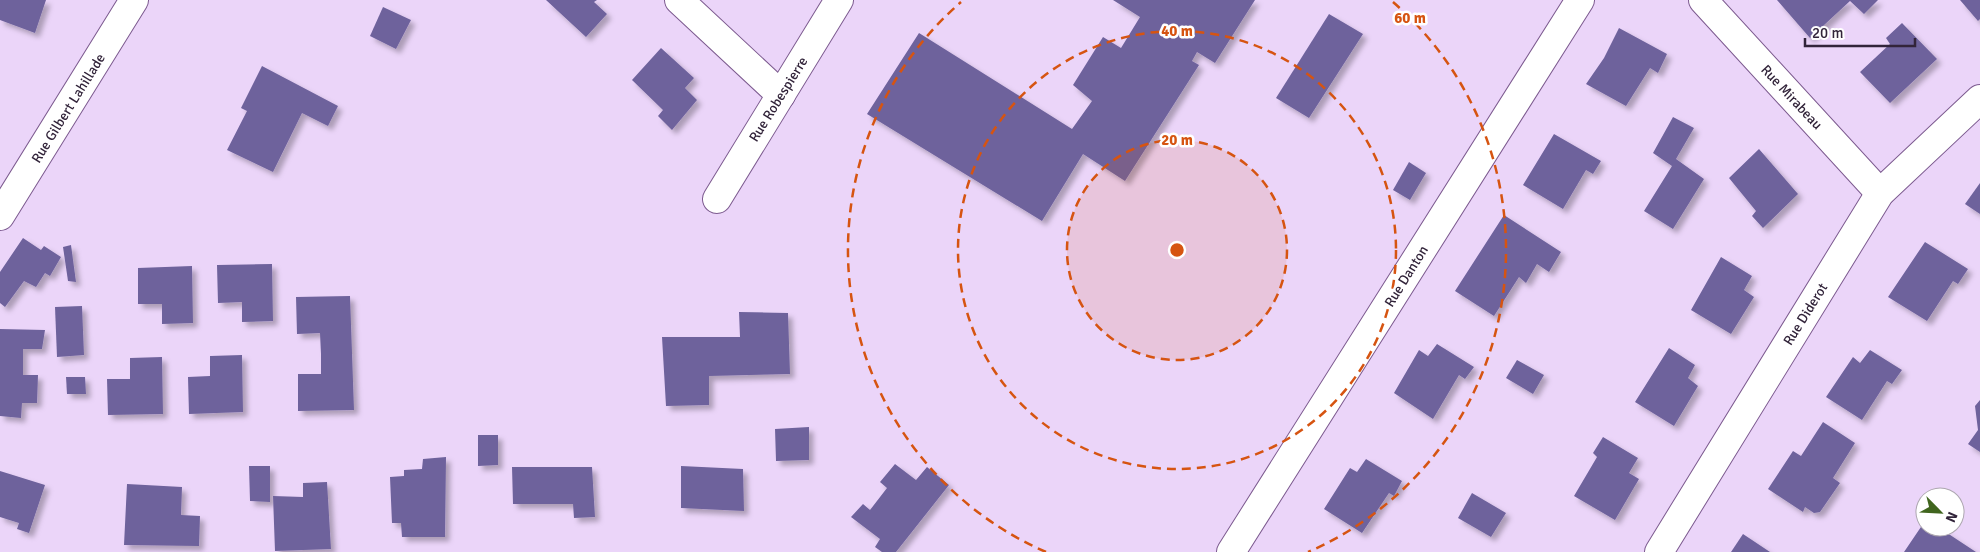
<svg xmlns="http://www.w3.org/2000/svg" width="1980" height="552" font-family="Signika,sans-serif">
<style>
.building{fill:#6e629c;filter:url(#shadow)}
.lines{fill:none;stroke-linecap:round;stroke-linejoin:round}
.minor-casing{stroke:#7c5a8f;stroke-width:30}
.tertiary-casing{stroke:#7c5a8f;stroke-width:30}
.minor{stroke:#fff;stroke-width:28}
.tertiary{stroke:#fff;stroke-width:28}
.ring{fill:none;stroke:#d65411;stroke-width:2.5;stroke-dasharray:9 6}
.labels{text-anchor:middle;stroke-width:5;stroke-linejoin:round;paint-order:stroke}
.street-label{font-size:14px;fill:#32243a;stroke:#fff}
.centre{fill:#d65411;stroke:#fff;stroke-width:2.5}
.ring-label{font-size:15px;text-anchor:middle;font-weight:bold;fill:#d65411;stroke:#fff;stroke-width:5;stroke-linejoin:round;paint-order:stroke}
</style>
<defs>
<filter id="shadow"><feDropShadow dx="4.5" dy="4.5" stdDeviation="2.5" flood-color="#0004"/></filter>
</defs>
<rect width="100%" height="100%" fill="#ebd5f9"/>
<g class="building">
<polygon points="0,0 46,0 35,33 0,20"/>
<polygon points="546,0 597,0 594,2 607,14 586,37"/>
<polygon points="1113,0 1255,0 1215,63 1197,52 1192,61 1199,65 1125,181 1083,154 1042,221 867,114 919,33 1072,129 1092,101 1073,85 1103,37 1121,48 1140,17"/>
<polygon points="1777,0 1878,0 1864,14 1850,1 1810,38"/>
<polygon points="1960,0 1980,0 1980,19 1978,21"/>
<polygon points="383,7 411,20 396,49 370,36"/>
<polygon points="1329,14 1363,34 1309,118 1276,98"/>
<polygon points="1902,23 1937,59 1890,103 1860,72 1890,44 1886,38"/>
<polygon points="1619,28 1667,54 1658,73 1650,68 1626,106 1586,84 1604,58"/>
<polygon points="661,48 694,78 685,88 697,100 672,130 658,116 663,110 632,80"/>
<polygon points="262,66 338,106 328,126 302,113 273,172 227,150 247,111 241,108"/>
<polygon points="1673,117 1694,128 1676,159 1704,179 1673,229 1644,211 1672,166 1653,153"/>
<polygon points="1554,134 1601,161 1593,174 1586,170 1563,209 1523,185"/>
<polygon points="1759,149 1798,194 1763,228 1752,216 1756,211 1729,178"/>
<polygon points="1409,162 1426,173 1410,200 1393,190"/>
<polygon points="1980,183 1980,214 1965,204"/>
<polygon points="1504,215 1561,252 1549,272 1537,264 1526,283 1519,277 1494,316 1455,291"/>
<polygon points="23,238 41,250 44,246 61,257 50,276 45,273 36,287 24,281 5,307 0,303 0,272"/>
<polygon points="1925,242 1968,269 1958,284 1953,281 1927,321 1888,297"/>
<polygon points="71,245 76,282 68,281 63,247"/>
<polygon points="1721,257 1752,276 1744,290 1754,297 1731,334 1691,310"/>
<polygon points="272,264 273,321 242,322 242,302 218,303 217,265"/>
<polygon points="192,266 193,323 162,324 162,304 138,304 138,268"/>
<polygon points="350,296 354,410 298,411 298,374 321,374 321,354 320,333 297,334 296,297"/>
<polygon points="82,306 84,355 57,357 55,307"/>
<polygon points="739,312 788,313 790,374 709,376 709,405 666,406 662,337 740,337"/>
<polygon points="0,329 45,330 42,349 23,349 23,375 38,375 37,403 22,403 21,418 0,416"/>
<polygon points="1437,344 1474,367 1465,379 1459,375 1433,419 1394,393 1419,350 1428,356"/>
<polygon points="1669,348 1695,365 1688,378 1698,386 1674,426 1635,402"/>
<polygon points="1870,350 1902,370 1892,384 1887,381 1862,420 1826,397 1853,357 1860,363"/>
<polygon points="242,355 243,412 189,414 188,377 210,376 210,356"/>
<polygon points="162,357 163,414 108,415 107,379 130,379 130,358"/>
<polygon points="1517,360 1544,375 1533,394 1506,378"/>
<polygon points="66,377 85,377 86,394 67,394"/>
<polygon points="1980,400 1980,452 1968,444 1978,430 1975,406"/>
<polygon points="1823,422 1855,443 1833,478 1840,483 1820,512 1814,513 1805,507 1803,512 1768,489 1793,451 1801,456"/>
<polygon points="809,427 809,460 776,461 775,429"/>
<polygon points="478,435 498,435 498,465 478,466"/>
<polygon points="1603,437 1638,458 1629,473 1639,479 1615,520 1574,496 1597,457 1593,453"/>
<polygon points="446,457 445,537 402,537 401,523 392,523 390,477 404,476 404,470 422,469 423,459"/>
<polygon points="1366,459 1402,481 1394,496 1389,493 1362,533 1324,509 1350,468 1357,472"/>
<polygon points="895,464 916,480 927,467 949,485 896,552 882,552 875,547 880,539 851,517 863,504 870,510 887,488 880,482"/>
<polygon points="249,466 270,466 270,502 250,501"/>
<polygon points="681,466 743,469 744,511 681,508"/>
<polygon points="512,467 592,467 595,517 574,518 573,504 513,504"/>
<polygon points="0,471 45,485 29,533 17,529 19,523 0,517"/>
<polygon points="327,482 331,549 275,551 273,496 303,497 303,483"/>
<polygon points="127,484 182,487 181,515 200,516 199,546 124,545"/>
<polygon points="1472,493 1506,513 1491,537 1458,518"/>
<polygon points="1925,521 1925,527 1938,527 1976,552 1904,552"/>
<polygon points="1743,534 1770,552 1731,552"/>
</g>
<g class="lines">
<defs>
<g id="minor">
<polyline points="679,0 781,95"/>
<polyline points="1703,0 1880,193"/>
<polyline points="717,199 839,0"/>
<polyline points="1231,552 1580,0"/>
<polyline points="1659,552 1880,193 1980,99"/>
</g>
<polyline id="tertiary" points="0,216 134,0"/>
</defs>
<use href="#minor" class="minor-casing"/>
<use href="#tertiary" class="tertiary-casing"/>
<use href="#minor" class="minor"/>
<use href="#tertiary" class="tertiary"/>
</g>
<circle cx="1177" cy="250" r="110" fill="#d65411" fill-opacity=".12"/>
<g class="ring">
<circle cx="1177" cy="250" r="110"/>
<circle cx="1177" cy="250" r="219"/>
<path d="M1046 552A329 329 0 0 1 961 2M1393 2A329 329 0 0 1 1308 552"/>
</g>
<g class="labels">
<g class="street-label">
<text transform="translate(1792 97) rotate(47)" y="5">Rue Mirabeau</text>
<text transform="translate(778 99) rotate(-58)" y="5">Rue Robespierre</text>
<text transform="translate(68 108) rotate(-58)" y="5">Rue Gilbert Lahillade</text>
<text transform="translate(1406 276) rotate(-58)" y="5">Rue Danton</text>
<text transform="translate(1805 314) rotate(-58)" y="5">Rue Diderot</text>
</g>
</g>
<circle cx="1177" cy="250" r="8" class="centre"/>
<g class="ring-label">
<text x="1410" y="23">60 m</text>
<text x="1177" y="36">40 m</text>
<text x="1177" y="145">20 m</text>
</g>
<g transform="translate(1940 512) rotate(114)"><circle r="24" fill="#ffffff" stroke="#ada7b0"/>
<path d="M0-4L9 19L0 12L-9 19Z" fill="#40651e"/>
<text y="-8" font-size="14" font-weight="bold" text-anchor="middle" fill="#32243a">N</text>
</g>
<path d="M1805 38v8h110v-8" fill="none" stroke="#32243a" stroke-width="2.5"/>
<text x="1812" y="38" font-size="15" fill="#32243a" stroke="#ffffff" stroke-width="4" paint-order="stroke">20 m</text>
</svg>
